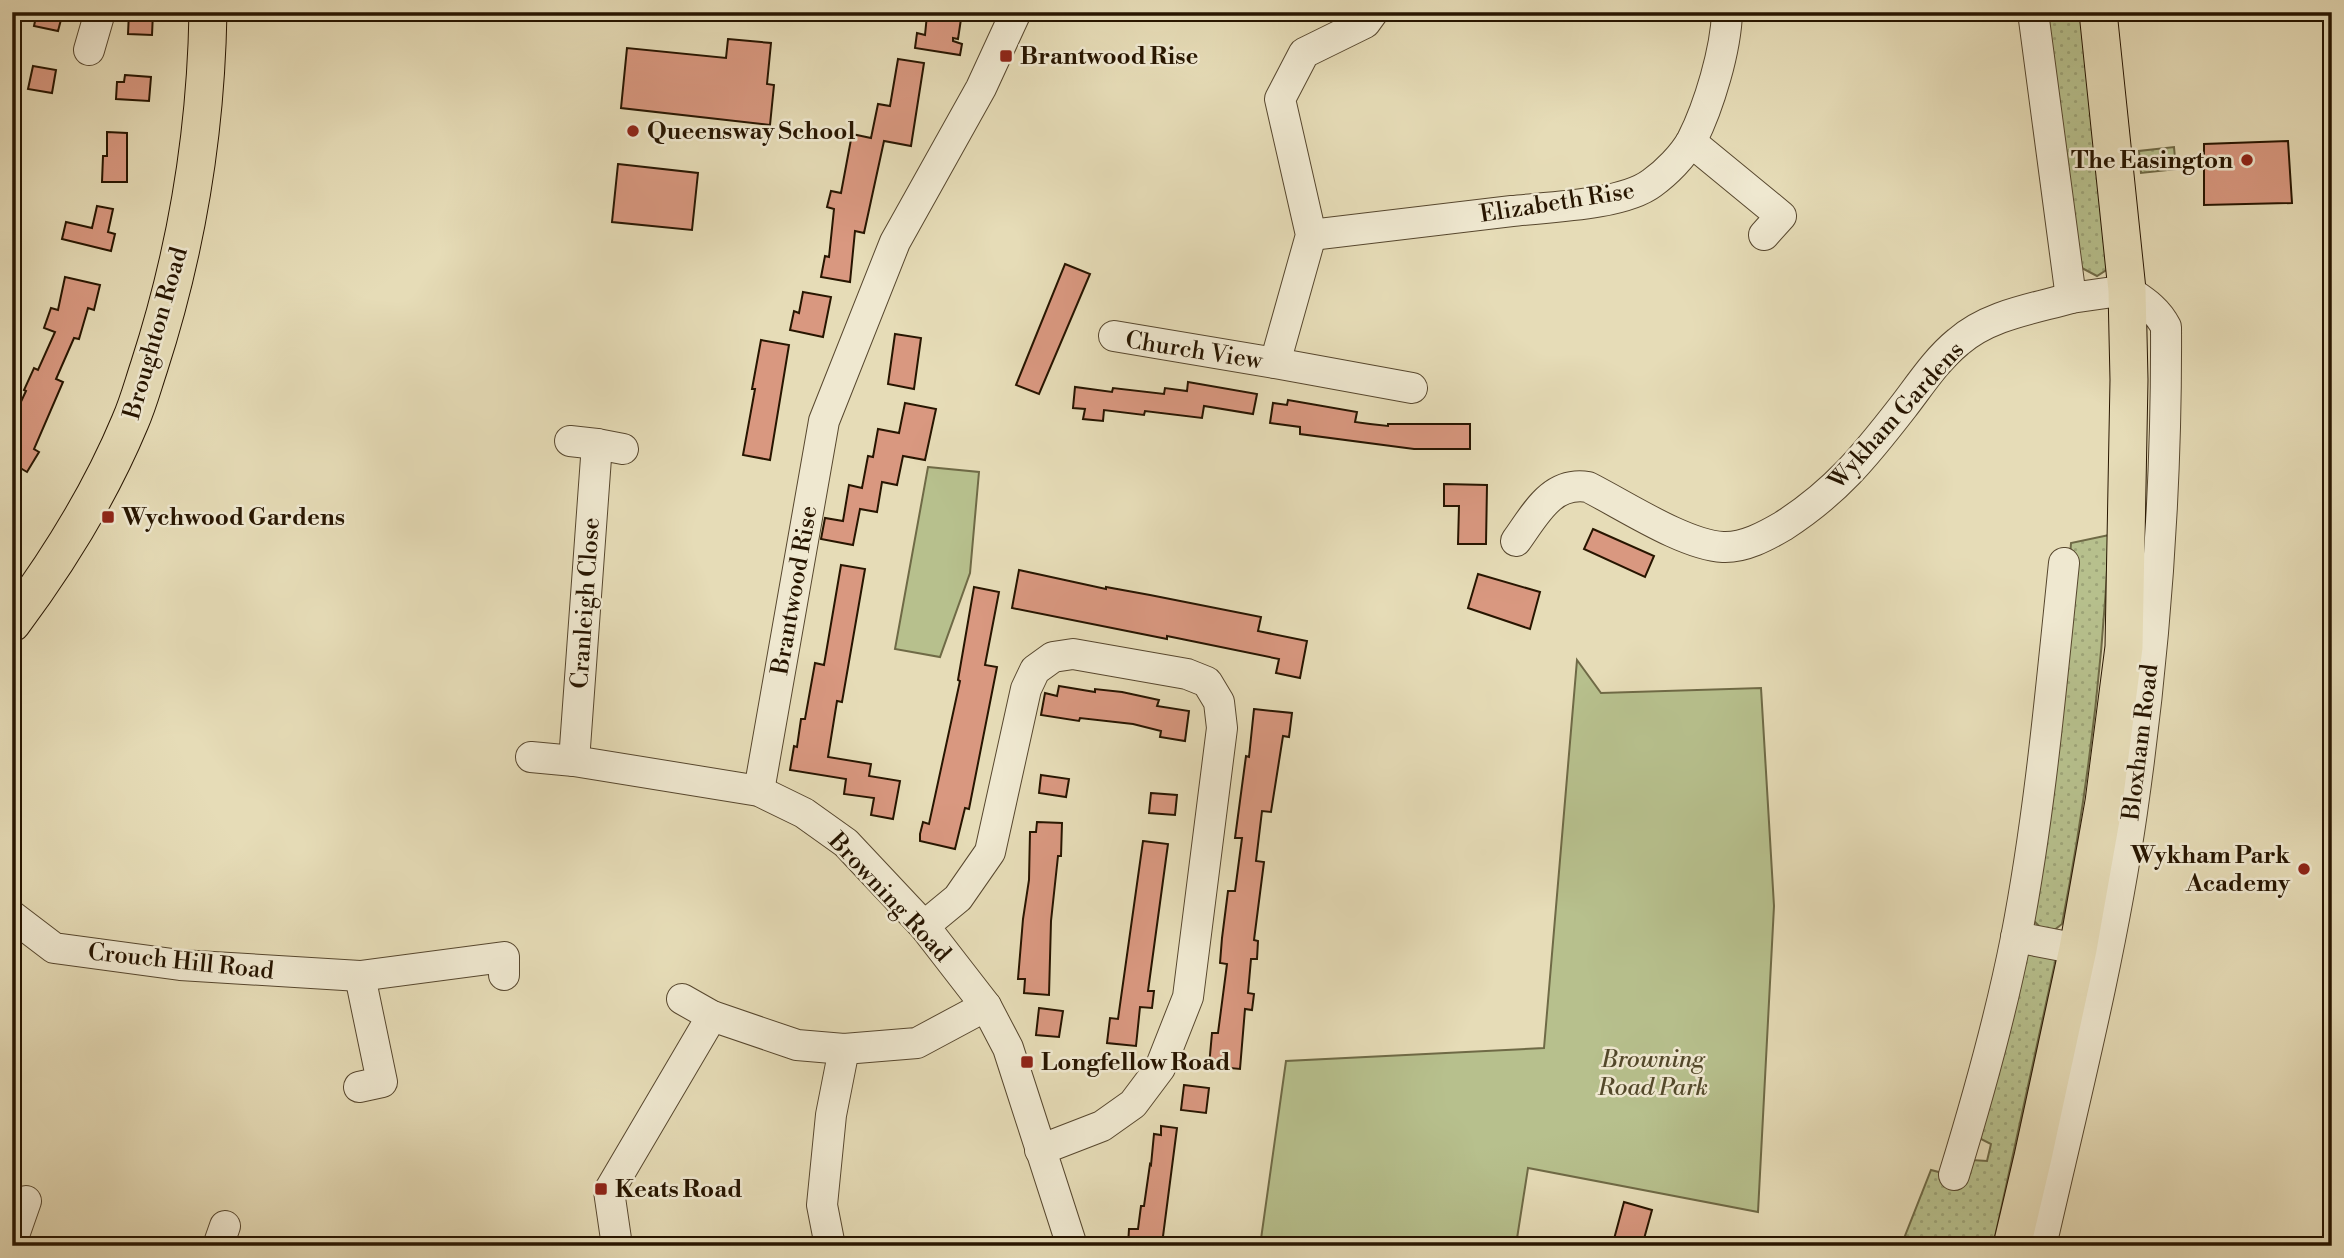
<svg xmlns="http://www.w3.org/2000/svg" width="2344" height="1258" font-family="'Libre Bodoni',serif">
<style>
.grass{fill:url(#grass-dots);stroke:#6f6a46;stroke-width:2}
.green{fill:#b7c08d;stroke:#6f6a46;stroke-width:2}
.building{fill:#d99880;stroke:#271500;stroke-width:2}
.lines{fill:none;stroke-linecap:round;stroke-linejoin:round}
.minor-casing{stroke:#57472e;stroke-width:32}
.major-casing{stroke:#271500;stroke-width:39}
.minor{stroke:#efe8d0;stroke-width:30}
.major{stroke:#e6dcb7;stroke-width:37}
.poi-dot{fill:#8f2418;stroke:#efe8d0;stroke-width:2.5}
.labels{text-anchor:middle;stroke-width:5;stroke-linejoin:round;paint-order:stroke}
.poi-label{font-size:24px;font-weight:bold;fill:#271500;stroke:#efe8d0;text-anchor:start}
.street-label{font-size:24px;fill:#271500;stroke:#efe8d0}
.park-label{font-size:24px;font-style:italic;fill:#52482a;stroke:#efe8d0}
</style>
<defs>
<pattern id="grass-dots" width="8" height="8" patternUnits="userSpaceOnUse" patternTransform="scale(1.75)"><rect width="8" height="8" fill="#b7c08d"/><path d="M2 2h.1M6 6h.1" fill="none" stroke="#9da478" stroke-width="1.8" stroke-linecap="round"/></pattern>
</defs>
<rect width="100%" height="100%" fill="#e6dcb7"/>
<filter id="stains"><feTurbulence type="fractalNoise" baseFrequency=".00286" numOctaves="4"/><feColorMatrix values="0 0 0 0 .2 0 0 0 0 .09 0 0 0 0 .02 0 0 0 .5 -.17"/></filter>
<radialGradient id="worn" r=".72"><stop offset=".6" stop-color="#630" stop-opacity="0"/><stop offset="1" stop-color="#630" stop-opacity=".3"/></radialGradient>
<g class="grass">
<polygon points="2041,12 2084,12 2111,267 2097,276 2080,267"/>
<polygon points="2174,147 2176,169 2141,173 2139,151"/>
<path d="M2109 535C2103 666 2087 796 2062 924L2053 931 2042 929 2029 916 2058 723 2071 543Z"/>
<polygon points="2023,953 2056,958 1993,1246 1901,1246 1931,1170 1958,1177 1972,1160 1987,1161 1991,1144 1979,1138"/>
</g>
<g class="green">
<polygon points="928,467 979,472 970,573 940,657 895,649"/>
<polygon points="1577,660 1601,693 1761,688 1774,906 1758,1212 1528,1168 1516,1245 1260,1246 1286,1061 1544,1048"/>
</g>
<g class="building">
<polygon points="37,12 63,12 58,31 34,26"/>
<polygon points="129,12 153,12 152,35 128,34"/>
<polygon points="927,15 961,19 958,39 953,38 953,41 962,44 960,55 915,48 917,33 925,35"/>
<polygon points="728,39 771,43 767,84 774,85 770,125 621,108 627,48 726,58"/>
<polygon points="898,59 924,63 911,146 884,141 864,233 855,231 850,282 821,277 825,256 829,257 834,209 827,207 831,191 841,193 852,134 871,138 878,104 890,106"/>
<polygon points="33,66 56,70 52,93 28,89"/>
<polygon points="125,75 151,77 149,101 116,99 117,82 124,82"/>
<polygon points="107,132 127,133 127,182 102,182 103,156 107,156"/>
<polygon points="2288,141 2292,203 2204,205 2204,144"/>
<polygon points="618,164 698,173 692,230 612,222"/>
<polygon points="97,206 113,209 108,232 115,234 111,251 62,239 66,222 92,228"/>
<polygon points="1065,264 1090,274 1039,394 1016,385"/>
<polygon points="65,277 100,285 94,310 88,308 79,339 74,338 56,379 63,382 34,449 39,452 27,472 12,463 12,421 26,391 24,390 34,368 38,370 55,332 44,328 51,308 58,310"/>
<polygon points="803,292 831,297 823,337 790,330 794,311 799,313"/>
<polygon points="895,334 921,338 914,389 888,384"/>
<polygon points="761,340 789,345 770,460 743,455 755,389 752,389"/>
<polygon points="1188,382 1257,394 1253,414 1204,406 1202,418 1145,411 1144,415 1104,410 1103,421 1083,419 1085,409 1073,408 1075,387 1112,392 1113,388 1164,394 1165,388 1187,391"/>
<polygon points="1288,400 1357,412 1355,422 1370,424 1388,426 1388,424 1470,424 1470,449 1414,449 1300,434 1300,427 1270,423 1273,403 1287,405"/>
<polygon points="905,403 936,409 925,460 903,456 897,485 882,482 877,512 860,509 853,545 821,539 825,518 843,521 849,485 862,488 868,456 873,457 878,429 899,433"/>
<polygon points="1444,484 1487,485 1486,544 1458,544 1459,506 1444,506"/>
<polygon points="1593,529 1654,556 1645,577 1584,549"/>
<polygon points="841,565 865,569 842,702 837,701 828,757 871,764 869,776 900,781 893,819 871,815 874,798 844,794 846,779 790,770 794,746 797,747 801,719 805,719 815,663 824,665"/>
<polygon points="1019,570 1106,589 1106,587 1150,595 1261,617 1258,631 1307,641 1300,678 1276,673 1279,659 1167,636 1167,639 1012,608"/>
<polygon points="1478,574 1540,592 1530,629 1468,608"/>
<polygon points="974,587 999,592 985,665 997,667 969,809 965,808 955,849 920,841 920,834 923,822 929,824 960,681 958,680"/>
<polygon points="1059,686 1095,692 1095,689 1122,692 1159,700 1157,706 1189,711 1185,741 1160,737 1161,731 1133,724 1080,718 1079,721 1041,715 1045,693 1057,696"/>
<polygon points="1254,709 1292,713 1289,737 1283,736 1271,812 1262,811 1256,861 1264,862 1254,940 1258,941 1257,959 1251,959 1248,993 1254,994 1252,1010 1245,1009 1240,1069 1209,1066 1212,1033 1218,1033 1227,964 1220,963 1222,938 1228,891 1235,891 1242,838 1235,838 1246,756 1249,757"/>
<polygon points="1041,775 1069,779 1066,797 1039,793"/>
<polygon points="1151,793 1177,795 1175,815 1149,813"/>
<polygon points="1037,822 1062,823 1061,856 1058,856 1051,921 1049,995 1024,993 1025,979 1018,979 1023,919 1029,880 1030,832 1036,832"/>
<polygon points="1143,841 1168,844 1148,991 1154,991 1152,1008 1140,1007 1136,1046 1107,1043 1110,1018 1118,1019"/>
<polygon points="1039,1008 1063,1011 1059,1037 1036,1035"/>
<polygon points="1184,1085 1209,1088 1206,1113 1181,1110"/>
<polygon points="1161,1126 1177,1128 1162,1244 1128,1246 1129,1229 1138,1229 1141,1206 1144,1206 1150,1164 1151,1165 1154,1134 1161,1135"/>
<polygon points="1624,1202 1652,1210 1642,1246 1614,1239"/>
</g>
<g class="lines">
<defs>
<g id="minor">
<path d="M2033 12 2071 298 2127 290C2143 301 2157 309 2166 327 2167 489 2155 652 2132 812 2111 958 2074 1102 2041 1246"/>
<polyline points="89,50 100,12"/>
<polyline points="1691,142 1781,216 1764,235"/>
<path d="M1311 235C1378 227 1445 219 1512 211 1550 207 1623 205 1652 183 1666 173 1683 156 1692 140 1709 106 1726 50 1727 12"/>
<polyline points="1114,336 1275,363 1311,235 1280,99 1304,53 1365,23 1373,12"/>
<polyline points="1275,363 1412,388"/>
<polyline points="570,441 597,444"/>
<path d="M1516 541C1535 515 1551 481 1588 487 1624 505 1684 545 1723 547 1744 548 1766 536 1783 526 1836 492 1865 456 1903 407 1920 385 1936 360 1958 342 1989 315 2032 309 2071 298"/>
<polyline points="531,757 574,761 759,791 804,813 846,843 924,926 986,1006 1008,1048 1072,1246"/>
<polyline points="574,761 597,444 623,449"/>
<polyline points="759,791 824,421 895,242 981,88 1016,12"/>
<polyline points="12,916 54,948 180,965 360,976 504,957 504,975"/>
<polyline points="924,926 958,898 990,852 1026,689 1035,670 1053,657 1073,654 1187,674 1207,682 1219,702 1222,728 1188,997 1160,1068 1133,1104 1102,1126 1040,1150"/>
<polyline points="2016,937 2078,949"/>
<polyline points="682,999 712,1016 797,1045 844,1049 917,1043 986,1006"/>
<polyline points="359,1087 382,1082 360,976"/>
<path d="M1954 1175C1978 1097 2000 1019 2016 938 2040 814 2051 688 2064 563"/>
<polyline points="12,1241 26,1201"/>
<polyline points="218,1246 225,1226"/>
<polyline points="617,1246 609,1191 712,1016"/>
<polyline points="830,1246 822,1205 831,1115 844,1049"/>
</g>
<g id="major">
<path d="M12 623C59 560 100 494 130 422 138 404 143 385 149 367 186 253 206 132 208 12"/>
<polyline points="2012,1246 2033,1157 2078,949 2104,802 2124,647 2129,380 2127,290 2098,12"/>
</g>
</defs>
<use href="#minor" class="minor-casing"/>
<use href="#major" class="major-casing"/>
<use href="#minor" class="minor"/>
<use href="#major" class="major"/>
</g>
<g class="poi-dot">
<rect x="999" y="49" width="14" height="14" rx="3.5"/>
<circle cx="633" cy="131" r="7"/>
<circle cx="2247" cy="160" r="7"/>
<rect x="101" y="510" width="14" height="14" rx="3.5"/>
<circle cx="2304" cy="869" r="7"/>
<rect x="1020" y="1055" width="14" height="14" rx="3.5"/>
<rect x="594" y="1182" width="14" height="14" rx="3.5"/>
</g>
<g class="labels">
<g class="poi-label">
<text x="1020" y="64">Brantwood Rise</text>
<text x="647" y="139">Queensway School</text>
<text x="2233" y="168" text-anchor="end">The Easington</text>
<text x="122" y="525">Wychwood Gardens</text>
<text x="2290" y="863" text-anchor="end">Wykham Park<tspan x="2290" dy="28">Academy</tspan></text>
<text x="1041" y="1070">Longfellow Road</text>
<text x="615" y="1197">Keats Road</text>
</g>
<g class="street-label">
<text transform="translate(1557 202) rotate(-9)" y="8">Elizabeth Rise</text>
<text transform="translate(155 333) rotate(-74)" y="8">Broughton Road</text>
<text transform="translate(1194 350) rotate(9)" y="8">Church View</text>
<text transform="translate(1896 415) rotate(-48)" y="8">Wykham Gardens</text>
<text transform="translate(794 590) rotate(-80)" y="8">Brantwood Rise</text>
<text transform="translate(585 603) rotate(-86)" y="8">Cranleigh Close</text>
<text transform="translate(2140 742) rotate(-83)" y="8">Bloxham Road</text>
<text transform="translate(890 897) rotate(47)" y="8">Browning Road</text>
<text transform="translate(181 961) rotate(6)" y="8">Crouch Hill Road</text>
</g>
<g class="park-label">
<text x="1653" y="1067">Browning<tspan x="1653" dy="28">Road Park</tspan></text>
</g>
</g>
<rect width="2344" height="1258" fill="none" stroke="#e6dcb7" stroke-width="42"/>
<rect x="14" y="14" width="2316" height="1230" fill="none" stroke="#271500" stroke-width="3.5"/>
<rect x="21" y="21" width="2302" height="1216" fill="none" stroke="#271500" stroke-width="2"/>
<rect width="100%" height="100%" filter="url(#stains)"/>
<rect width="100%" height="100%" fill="url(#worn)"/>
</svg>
